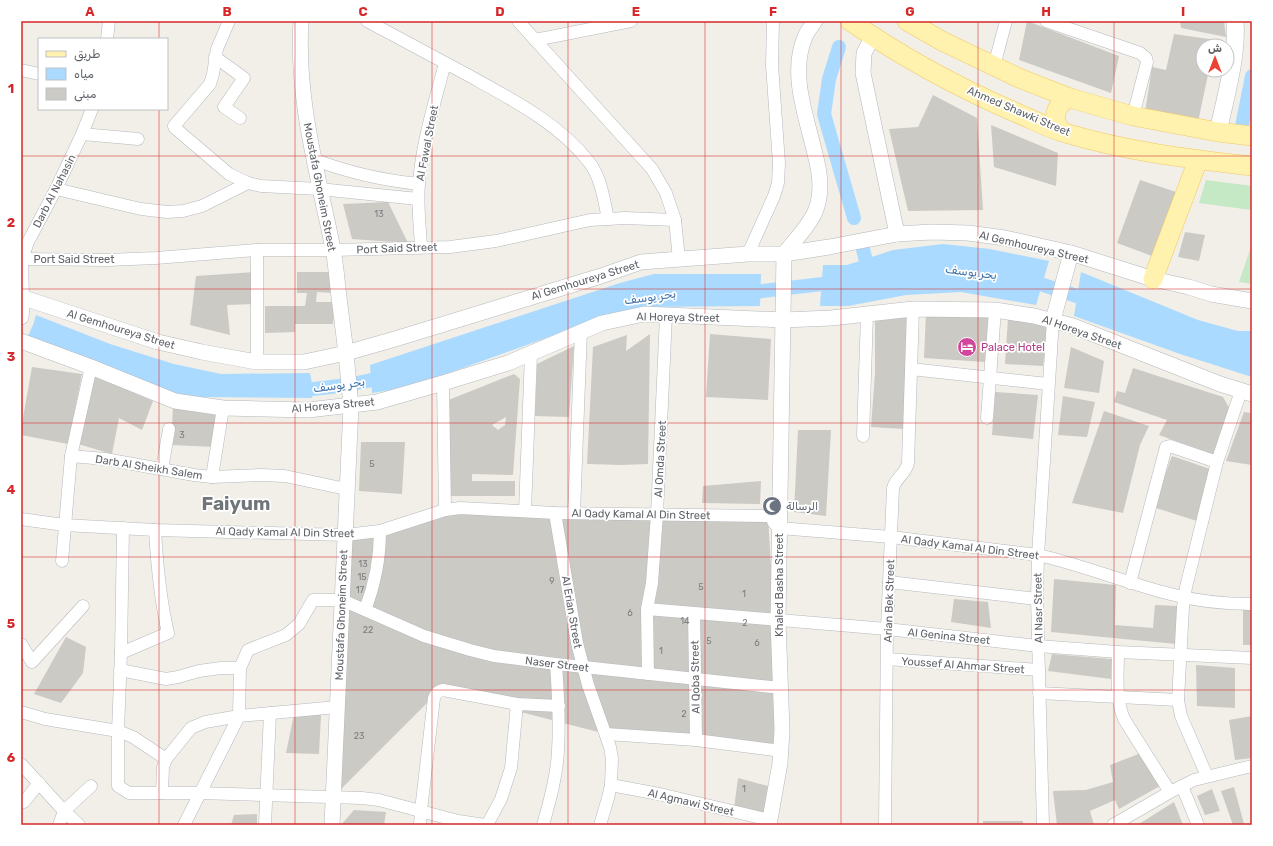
<svg xmlns="http://www.w3.org/2000/svg" width="1273" height="846" font-family="Rubik,Cairo,sans-serif">
<style>
.green{fill:#c5e8c5}
.water{fill:#aadaff}
.lines{fill:none;stroke-linecap:round;stroke-linejoin:round}
.canal{stroke:#aadaff;stroke-width:14}
.building{fill:#cccac5;fill-rule:evenodd}
.minor-casing{stroke:#b5b8bc;stroke-width:13}
.tertiary-casing{stroke:#b5b8bc;stroke-width:16}
.secondary-casing{stroke:#b6babf;stroke-width:18}
.primary-casing{stroke:#f2c960;stroke-width:20}
.minor{stroke:#fff;stroke-width:12}
.tertiary{stroke:#fff;stroke-width:15}
.secondary{stroke:#fff;stroke-width:17}
.primary{stroke:#fff2af;stroke-width:19}
.grid{fill:none;stroke:#d62828;stroke-width:1;stroke-opacity:0.55}
.labels{text-anchor:middle;stroke-width:3.5;stroke-linejoin:round;paint-order:stroke}
.number-label{font-size:9px;fill:#7a7d7f}
.street-label{font-size:11px;fill:#5f6368;stroke:#fff}
.hotel-label{font-size:11px;fill:#b23c85;stroke:#fff;text-anchor:start}
.worship-label{font-size:11px;fill:#5b616d;stroke:#fff;text-anchor:start}
.water-label{font-size:12px;font-style:italic;fill:#4174aa;stroke:#fff}
.town-label{font-size:19px;font-weight:bold;fill:#70757a;stroke:#fff}
.neatline{fill:none;stroke:#d62828;stroke-width:1.5}
.grid-label{font-size:13px;text-anchor:middle;font-weight:bold;fill:#d62828}
</style>
<rect width="100%" height="100%" fill="#f1efe8"/>
<g class="green">
<polygon points="1206,180 1252,186 1252,210 1199,203"/>
<polygon points="1252,244 1252,284 1239,282"/>
</g>
<g class="water">
<polygon points="943,244 990,249 1049,261 1036,305 961,292 906,295 848,306 820,306 823,265 847,265 893,250"/>
<polygon points="1081,272 1198,320 1238,331 1252,331 1252,377 1180,354 1074,316"/>
<polygon points="654,274 761,274 760,306 643,307 582,325 410,387 372,393 370,365 620,283"/>
<polygon points="36,315 110,344 174,364 221,374 310,373 313,389 312,398 200,397 171,393 28,336 33,325"/>
</g>
<g class="lines">
<g class="canal">
<polyline points="839,47 829,79 824,114 854,218"/>
<polyline points="1242,126 1252,76"/>
<polyline points="862,245 870,278"/>
<polyline points="1025,279 1095,302"/>
<polyline points="741,292 754,292 840,282"/>
<path d="M294 390C326 389 358 384 389 376"/>
</g>
</g>
<g class="building">
<polygon points="1027,21 1119,56 1111,93 1019,60"/>
<polygon points="1180,21 1224,21 1226,37 1181,28"/>
<polygon points="1174,34 1216,40 1215,46 1203,46 1203,70 1209,70 1198,122 1145,112 1152,67 1166,70"/>
<polygon points="933,95 977,118 983,210 908,211 889,129 918,127"/>
<polygon points="991,125 1058,153 1056,186 994,167"/>
<polygon points="1140,180 1179,193 1152,256 1117,243"/>
<polygon points="388,202 408,243 352,239 343,204"/>
<polygon points="1185,232 1205,235 1199,261 1178,257"/>
<polygon points="255,272 254,304 227,305 230,335 190,325 196,276"/>
<polygon points="297,272 333,272 332,293 317,292 316,302 335,302 333,324 295,324 295,332 265,333 265,306 305,306 307,293 297,293"/>
<polygon points="926,313 989,318 985,362 924,358"/>
<polygon points="910,317 904,429 871,427 875,373 875,318"/>
<polygon points="1008,318 1048,326 1043,366 1005,364"/>
<polygon points="650,334 648,464 621,465 587,464 593,347 627,335 626,351"/>
<polygon points="710,334 771,339 768,400 706,397"/>
<polygon points="574,346 569,417 535,416 537,364"/>
<polygon points="1071,347 1104,361 1099,393 1064,388"/>
<polygon points="32,367 82,374 68,444 21,435 21,429"/>
<polygon points="1133,368 1223,397 1231,411 1215,455 1159,435 1167,420 1114,402 1117,391 1125,393"/>
<path d="M514 374 520 379 513 475 472 474V481H515V496H447L446 401ZM506 417 505 425 498 430 492 425Z"/>
<polygon points="95,376 153,401 142,430 119,418 112,454 78,444"/>
<polygon points="995,392 1038,395 1033,439 992,435"/>
<polygon points="1063,396 1095,402 1087,437 1058,435"/>
<polygon points="173,407 217,414 216,447 171,445"/>
<polygon points="1104,411 1149,426 1140,445 1123,513 1072,503"/>
<polygon points="1244,412 1252,413 1252,465 1226,461"/>
<polygon points="798,430 831,430 826,516 794,512"/>
<polygon points="361,442 405,442 402,494 359,491"/>
<polygon points="1172,456 1210,469 1200,522 1153,507"/>
<polygon points="761,481 760,504 702,503 703,486"/>
<polygon points="445,510 768,516 782,751 606,734 439,691 333,797 345,535"/>
<polygon points="1054,579 1116,585 1115,625 1153,628 1155,605 1178,606 1176,644 1051,632"/>
<polygon points="954,599 988,602 991,628 951,622"/>
<polygon points="1252,609 1252,645 1243,645 1243,610"/>
<polygon points="66,637 86,647 83,673 61,703 34,694"/>
<polygon points="1052,654 1112,659 1111,679 1048,671"/>
<polygon points="1196,665 1235,668 1235,708 1197,706"/>
<polygon points="294,714 321,715 319,754 286,753"/>
<polygon points="1252,716 1252,758 1235,760 1229,720"/>
<polygon points="1141,753 1160,786 1119,809 1115,800 1090,811 1094,825 1057,825 1053,791 1086,790 1113,782 1110,765"/>
<polygon points="738,778 768,786 763,818 734,808"/>
<polygon points="1234,787 1244,824 1240,825 1233,825 1221,791"/>
<polygon points="1212,789 1220,811 1205,815 1197,796"/>
<polygon points="1174,802 1183,825 1140,825 1139,824"/>
<polygon points="354,810 386,812 384,825 341,825"/>
<polygon points="257,814 257,825 231,825 234,815"/>
<rect x="983" y="821" width="40" height="4"/>
</g>
<g class="lines">
<defs>
<g id="minor">
<polyline points="229,21 217,49 213,74 210,84 174,126 175,128 229,174 248,183 261,186 319,189 418,199"/>
<path d="M367 21C400 39 433 56 466 74 509 98 558 122 589 162 601 177 604 200 608 219"/>
<polyline points="518,21 652,169 666,193 675,220 679,259"/>
<polyline points="1046,21 1140,53 1146,58 1147,62 1133,116"/>
<polyline points="107,39 109,21"/>
<polyline points="535,40 631,21"/>
<polyline points="215,57 244,78 224,107 240,118"/>
<polyline points="994,66 1006,21"/>
<polyline points="21,70 39,74"/>
<polyline points="82,134 138,139"/>
<path d="M313 159C349 173 380 180 419 184"/>
<polyline points="56,189 141,209 167,212 183,211 202,206 248,183"/>
<path d="M421 247C420 226 417 204 419 183 422 142 435 102 445 63"/>
<polyline points="748,254 774,196 778,183 779,163 772,65 773,21"/>
<polyline points="21,259 107,260 156,258 257,250 333,250 450,247 496,241 590,220 625,218 675,220"/>
<polyline points="23,298 22,259 28,242 56,189 82,134 92,109"/>
<polyline points="257,362 257,250"/>
<polyline points="911,369 1048,384"/>
<polyline points="443,383 445,510"/>
<polyline points="987,418 995,310"/>
<polyline points="863,436 867,314"/>
<polyline points="71,456 105,459 194,475 212,477 261,475 285,476 346,489"/>
<polyline points="162,469 169,429"/>
<polyline points="212,477 223,408"/>
<polyline points="525,511 531,354"/>
<polyline points="555,513 577,643 588,685 610,747 612,759 611,785 608,798 600,825"/>
<polyline points="574,513 581,331"/>
<path d="M21 519 64 525 155 530 345 535 380 531 445 510 460 508 555 513 768 516 771 517 774 523 779 528 891 537 1038 555C1083 565 1126 583 1170 594 1196 601 1225 604 1252 604"/>
<path d="M155 530C157 565 160 599 168 633L121 653 118 731 133 737 166 759"/>
<polyline points="62,561 71,456 91,367"/>
<polyline points="889,582 1037,599"/>
<polyline points="1130,583 1166,447 1170,446 1217,462"/>
<polyline points="647,609 887,629 1038,646 1118,652 1252,658"/>
<path d="M365 610C375 584 380 559 380 531"/>
<polyline points="694,613 696,740"/>
<polyline points="21,644 32,662 83,606"/>
<path d="M1118 652C1118 675 1115 698 1124 719L1170 792"/>
<polyline points="121,653 123,528"/>
<polyline points="887,659 1039,670"/>
<polyline points="120,670 166,679 178,677 199,671 221,668 240,668"/>
<polyline points="648,674 647,609 652,583 657,514 666,315"/>
<polyline points="1039,693 1178,700"/>
<polyline points="21,712 45,719 118,731 118,786 129,793 199,793 362,798 379,800 458,821 485,825"/>
<polyline points="606,734 696,740 782,751"/>
<polyline points="21,764 64,811 79,825"/>
<polyline points="1207,776 1181,716 1178,700 1183,607 1186,587 1217,462 1241,391"/>
<polyline points="611,785 664,795 770,820"/>
<polyline points="1182,786 1198,825"/>
<polyline points="162,793 163,767 166,759 191,728 205,722 239,716 337,707"/>
<polyline points="24,802 39,783"/>
<polyline points="59,825 64,811 91,786"/>
<polyline points="184,825 239,716 240,668 248,650 286,635 299,624 313,600 342,600 424,636 470,650 494,656 556,664 781,688"/>
<polyline points="265,825 270,713"/>
<path d="M420 825 421 810 434 698C436 693 438 691 443 690L517 704 559 706"/>
<polyline points="487,825 501,799 511,768 517,704"/>
<path d="M543 825C550 800 557 775 558 750 560 721 558 693 556 664"/>
<path d="M885 825 887 629 893 488C896 477 906 474 908 463L913 309"/>
<polyline points="1043,825 1037,599 1038,555 1053,320"/>
<polyline points="1113,825 1170,792 1194,780 1252,766"/>
</g>
<g id="tertiary">
<path d="M301 21C296 99 318 174 333 249 336 265 337 281 339 297 344 333 348 369 351 406L332 825"/>
<polyline points="873,36 864,53 863,73 897,234"/>
<polyline points="21,297 158,342 202,352 257,362 304,362 346,353 395,339 601,276 641,262 748,254 784,254 829,247 897,234 932,232 968,233 1005,238 1071,253 1153,279 1189,287 1211,294 1252,301"/>
<polyline points="21,317 23,298"/>
<polyline points="1053,320 1071,253"/>
<polyline points="21,341 91,367 175,401 223,408 308,410 377,402 443,383 508,363 602,323 644,314 784,320 831,318 913,309 995,310 1034,316 1073,326 1220,384 1252,394"/>
<path d="M769 825 780 763 782 730 778 621 784 254C794 241 809 226 815 212 823 193 820 173 815 154 807 118 789 74 805 37 807 31 812 26 815 21"/>
</g>
<path id="secondary" d="M1218 132C1225 99 1238 54 1235 21"/>
<g id="primary">
<path d="M850 21C902 57 959 88 1017 113 1032 119 1046 127 1062 132 1124 151 1188 159 1252 166"/>
<polyline points="907,21 942,41 1019,78 1070,98 1133,116 1218,132 1252,136"/>
<path d="M1061 131C1051 119 1055 104 1070 98"/>
<polyline points="1153,279 1198,160"/>
</g>
</defs>
<use href="#minor" class="minor-casing"/>
<use href="#tertiary" class="tertiary-casing"/>
<use href="#secondary" class="secondary-casing"/>
<use href="#primary" class="primary-casing"/>
<use href="#minor" class="minor"/>
<use href="#tertiary" class="tertiary"/>
<use href="#secondary" class="secondary"/>
<use href="#primary" class="primary"/>
</g>
<path class="grid" d="M159 21V39M295 21V825M432 21V825M568 21V825M705 21V825M841 21V825M978 21V825M1114 21V825M159 109V825M21 156H1252M21 289H1252M21 423H1252M21 557H1252M21 690H1252"/>
<defs>
<symbol id="hotel-disc" viewBox="-11 -11 22 22"><circle r="9.5" fill="#d1479c" stroke="#fff"/><path d="M-6-4.5h1.5V1H6V5H4.5V3h-9V5H-6ZM-4 0a1.8 1.8 0 1 1 3.6 0ZM.5 0V-2.5h3Q6-2.5 6 0Z" fill="#fff"/></symbol>
<symbol id="mosque-disc" viewBox="-11 -11 22 22"><circle r="9.5" fill="#6b7280" stroke="#fff"/><path d="M3.5-4.9A6 6 0 1 0 3.5 4.9A5 5 0 1 1 3.5-4.9Z" fill="#fff"/></symbol>
</defs>
<g fill-rule="evenodd">
<use href="#hotel-disc" x="956" y="336" width="22" height="22"/>
<use href="#mosque-disc" x="761" y="495" width="22" height="22"/>
</g>
<g class="labels">
<g class="number-label">
<text x="379" y="217">13</text>
<text x="182" y="438">3</text>
<text x="372" y="467">5</text>
<text x="363" y="567">13</text>
<text x="362" y="580">15</text>
<text x="552" y="584">9</text>
<text x="701" y="590">5</text>
<text x="360" y="593">17</text>
<text x="744" y="597">1</text>
<text x="630" y="616">6</text>
<text x="685" y="624">14</text>
<text x="745" y="626">2</text>
<text x="368" y="633">22</text>
<text x="709" y="644">5</text>
<text x="757" y="646">6</text>
<text x="661" y="654">1</text>
<text x="684" y="717">2</text>
<text x="359" y="739">23</text>
<text x="744" y="792">1</text>
</g>
<g class="street-label">
<text transform="translate(1019 111) rotate(23)" y="4">Ahmed Shawki Street</text>
<text transform="translate(427 143) rotate(-79)" y="4">Al Fawal Street</text>
<text transform="translate(320 187) rotate(79)" y="4">Moustafa Ghoneim Street</text>
<text transform="translate(54 191) rotate(-63)" y="4">Darb Al Nahasin</text>
<text transform="translate(1034 247) rotate(13)" y="4">Al Gemhoureya Street</text>
<text transform="translate(397 248) rotate(-2)" y="4">Port Said Street</text>
<text x="74" y="263">Port Said Street</text>
<text transform="translate(585 280) rotate(-17)" y="4">Al Gemhoureya Street</text>
<text transform="translate(678 317) rotate(1)" y="4">Al Horeya Street</text>
<text transform="translate(121 329) rotate(17)" y="4">Al Gemhoureya Street</text>
<text transform="translate(1082 332) rotate(19)" y="4">Al Horeya Street</text>
<text transform="translate(333 405) rotate(-5)" y="4">Al Horeya Street</text>
<text transform="translate(660 459) rotate(-87)" y="4">Al Omda Street</text>
<text transform="translate(149 467) rotate(9)" y="4">Darb Al Sheikh Salem</text>
<text transform="translate(641 514) rotate(1)" y="4">Al Qady Kamal Al Din Street</text>
<text transform="translate(285 532) rotate(1)" y="4">Al Qady Kamal Al Din Street</text>
<text transform="translate(970 547) rotate(7)" y="4">Al Qady Kamal Al Din Street</text>
<text transform="translate(779 585) rotate(-90)" y="4">Khaled Basha Street</text>
<text transform="translate(889 601) rotate(-88)" y="4">Arian Bek Street</text>
<text transform="translate(1038 608) rotate(-91)" y="4">Al Nasr Street</text>
<text transform="translate(572 612) rotate(80)" y="4">Al Erian Street</text>
<text transform="translate(341 615) rotate(-88)" y="4">Moustafa Ghoneim Street</text>
<text transform="translate(949 636) rotate(6)" y="4">Al Genina Street</text>
<text transform="translate(557 664) rotate(7)" y="4">Naser Street</text>
<text transform="translate(963 665) rotate(4)" y="4">Youssef Al Ahmar Street</text>
<text transform="translate(695 677) rotate(-91)" y="4">Al Qoba Street</text>
<text transform="translate(691 802) rotate(13)" y="4">Al Agmawi Street</text>
</g>
<g class="hotel-label">
<text x="981" y="351">Palace Hotel</text>
</g>
<g class="worship-label">
<text x="786" y="510">الرسالة</text>
</g>
<g class="water-label">
<text transform="translate(971 272) rotate(7)" y="4">بحر يوسف</text>
<text transform="translate(650 297) rotate(-8)" y="4">بحر يوسف</text>
<text transform="translate(339 385) rotate(-8)" y="4">بحر يوسف</text>
</g>
<g class="town-label">
<text x="236" y="510">Faiyum</text>
</g>
</g>
<rect width="1273" height="846" fill="none" stroke="#ffffff" stroke-width="44"/>
<rect x="38" y="38" width="130" height="72" fill="#ffffff" stroke="#bfc1c3"/>
<rect x="46" y="51" width="20" height="6" fill="#fff2af" stroke="#bfc1c3"/>
<text x="74" y="58" font-size="12" fill="#5f6368">طريق</text>
<rect x="46" y="68" width="20" height="12" fill="#aadaff" stroke="#bfc1c3"/>
<text x="74" y="78" font-size="12" fill="#5f6368">مياه</text>
<rect x="46" y="88" width="20" height="12" fill="#cccac5" stroke="#bfc1c3"/>
<text x="74" y="98" font-size="12" fill="#5f6368">مبنى</text>
<g transform="translate(1215 58)"><circle r="19" fill="#ffffff" stroke="#bfc1c3"/>
<path d="M0-3L7 15L0 10L-7 15Z" fill="#ea4335"/>
<text y="-6" font-size="11" font-weight="bold" text-anchor="middle" fill="#5f6368">ش</text>
</g>
<rect x="22" y="22" width="1229" height="802" class="neatline"/>
<g class="grid-label">
<text x="90" y="16">A</text>
<text x="227" y="16">B</text>
<text x="363" y="16">C</text>
<text x="500" y="16">D</text>
<text x="636" y="16">E</text>
<text x="773" y="16">F</text>
<text x="910" y="16">G</text>
<text x="1046" y="16">H</text>
<text x="1183" y="16">I</text>
<text x="11" y="93">1</text>
<text x="11" y="227">2</text>
<text x="11" y="361">3</text>
<text x="11" y="494">4</text>
<text x="11" y="628">5</text>
<text x="11" y="762">6</text>
</g>
</svg>
